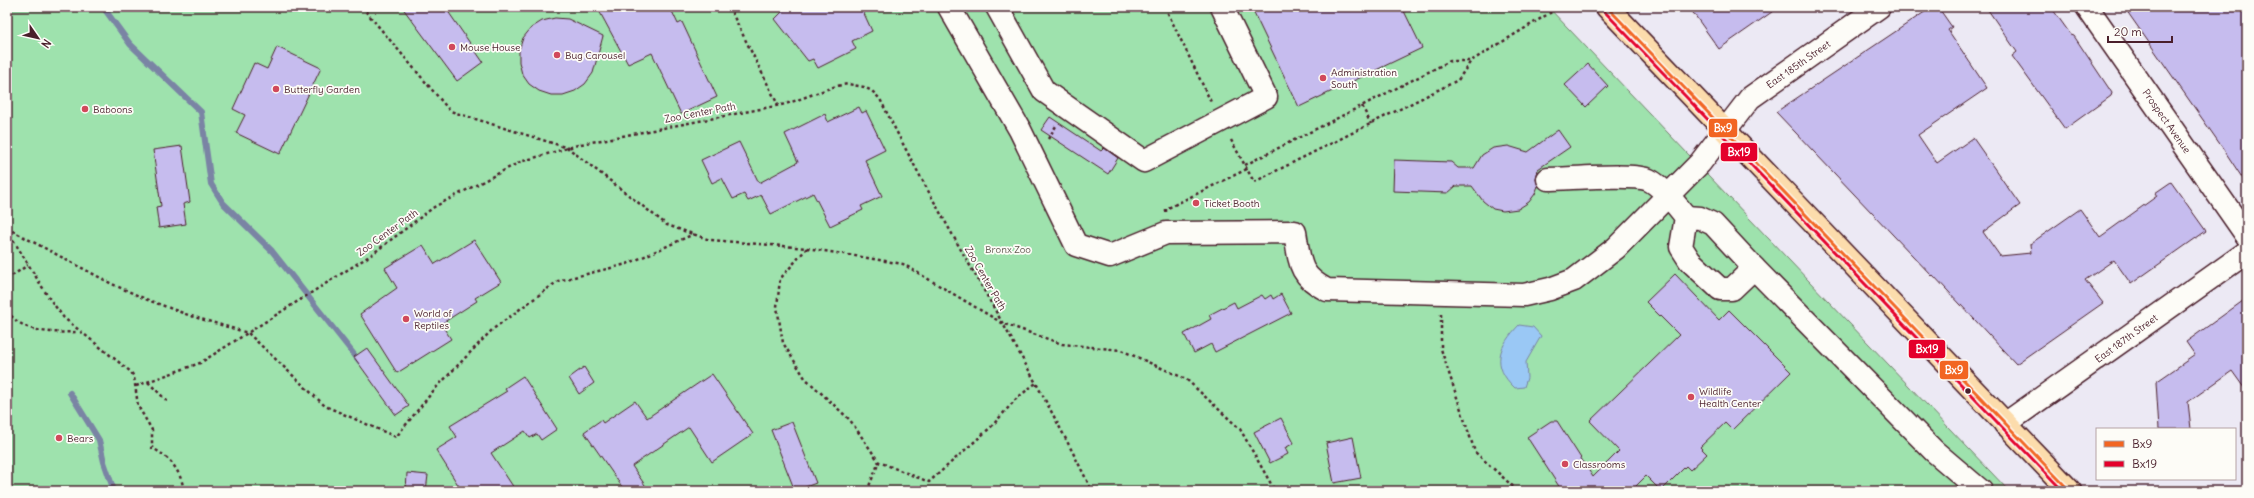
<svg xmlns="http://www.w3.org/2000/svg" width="2254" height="498" font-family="Delius,sans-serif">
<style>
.green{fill:#9ee2ad;stroke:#74806c}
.water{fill:#9ac8f5;stroke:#7a84a4}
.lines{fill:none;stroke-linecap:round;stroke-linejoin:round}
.stream{stroke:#7a84a4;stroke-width:6}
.building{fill:#c6bcee;stroke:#4a1f2b}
.minor-casing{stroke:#4a1f2b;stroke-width:25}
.major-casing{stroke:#4a1f2b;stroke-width:25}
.path{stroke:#4a1f2b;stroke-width:2.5;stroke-dasharray:3 3;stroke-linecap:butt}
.minor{stroke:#fdfcf7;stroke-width:22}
.major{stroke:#fcdcac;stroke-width:22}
.bus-1-casing{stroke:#fdfcf7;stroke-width:6}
.bus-2-casing{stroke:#fdfcf7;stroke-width:6}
.bus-1{stroke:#f26522;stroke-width:3}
.bus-2{stroke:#e4002b;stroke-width:3}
.poi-dot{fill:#d1495b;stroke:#fdfcf7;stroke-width:1.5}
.bus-dot{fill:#4a1f2b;stroke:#fdfcf7;stroke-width:1.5}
.labels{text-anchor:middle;stroke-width:3.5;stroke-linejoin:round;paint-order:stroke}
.poi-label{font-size:10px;fill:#4a1f2b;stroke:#fdfcf7;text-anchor:start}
.street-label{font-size:10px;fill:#4a1f2b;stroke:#fdfcf7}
.park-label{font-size:10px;fill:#635a52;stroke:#fdfcf7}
.line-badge{stroke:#fdfcf7;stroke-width:1.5}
.badge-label{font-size:11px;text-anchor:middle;font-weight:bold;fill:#fff}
</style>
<rect width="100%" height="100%" fill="#ece9f4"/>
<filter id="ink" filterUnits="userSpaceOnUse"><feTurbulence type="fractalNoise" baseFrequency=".025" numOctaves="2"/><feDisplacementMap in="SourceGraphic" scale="8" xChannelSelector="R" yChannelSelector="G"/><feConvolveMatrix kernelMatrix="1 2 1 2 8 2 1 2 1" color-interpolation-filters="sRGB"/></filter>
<g filter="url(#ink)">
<polygon class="green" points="7,7 1548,7 2009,491 7,491"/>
<path class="water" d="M1519 325 1533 327 1541 336 1526 362 1527 378 1524 387 1515 388C1490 365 1499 346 1519 325Z"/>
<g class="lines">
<g class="stream">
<polyline points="103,7 130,44 201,112 211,184 223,203 272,251 360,362"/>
<polyline points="70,393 99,440 104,462 114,491"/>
</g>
</g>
<g class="building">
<polygon points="402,7 445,7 483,62 457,81"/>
<polygon points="597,7 670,7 678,24 682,22 717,97 681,114 652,53 628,64"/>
<polygon points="787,7 861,7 872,31 852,41 856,49 818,68 813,59 808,61 775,19"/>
<polygon points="1251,7 1402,7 1422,48 1299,107"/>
<polygon points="1689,7 1779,7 1719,49"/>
<polygon points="1932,7 1938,7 1952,27 1948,30 1987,88 1918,135 1937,163 1973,138 2020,205 1983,232 2000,256 2031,253 2030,244 2080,209 2100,237 2157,196 2155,193 2171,182 2206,231 2131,284 2114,260 2085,280 2103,303 2016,364 1933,275 1932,276 1776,112"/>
<polygon points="1986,7 2051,7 2071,35 2074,36 2112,93 2111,96 2065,129 2012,56 2017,52"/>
<polygon points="2124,7 2247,7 2247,185 2222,147"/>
<polygon points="555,18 568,19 603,36 593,73 585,84 575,91 563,95 551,95 539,91 529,84 522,74 519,62 519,50 523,38 531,28 542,21"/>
<polygon points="277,47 321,68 280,154 236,133 245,115 233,109 254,63 267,69"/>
<polygon points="1588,64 1608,86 1586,107 1565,85"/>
<polygon points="859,107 862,113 866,111 885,150 865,160 882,196 861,206 863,210 830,226 813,193 771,214 761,195 748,201 744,194 733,199 722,178 712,183 701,160 739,142 759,183 798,162 785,134 825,114 828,122"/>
<polygon points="1050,117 1101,151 1104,148 1118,158 1108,174 1041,130"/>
<polygon points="1558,130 1570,147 1538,169 1536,179 1538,186 1535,194 1529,202 1518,209 1503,211 1493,209 1483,201 1472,186 1456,186 1448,193 1393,191 1394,160 1451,162 1458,168 1474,168 1482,155 1493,148 1508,146 1528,152"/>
<polygon points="182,146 190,202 183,204 186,224 159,228 156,207 161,206 153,150"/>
<polygon points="474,240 501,282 475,298 477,301 441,324 451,339 397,373 360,314 397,288 385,268 423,245 435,264"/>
<polygon points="1675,274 1719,320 1729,310 1791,372 1732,430 1725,423 1700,447 1707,454 1690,470 1686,466 1661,491 1646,476 1631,491 1562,491 1527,437 1551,421 1557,421 1593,477 1619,451 1590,421 1679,335 1646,302"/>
<polygon points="1281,294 1291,313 1215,352 1211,344 1194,353 1184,334 1211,319 1209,315 1234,302 1237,308 1262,295 1265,299 1271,295 1273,299"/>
<polygon points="2247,298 2247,392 2232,371 2188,402 2191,429 2159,429 2156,382 2195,355 2186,342"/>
<polygon points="367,348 409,406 396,415 354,357"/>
<polygon points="584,367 594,383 579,394 569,378"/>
<polygon points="712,374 753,434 712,462 689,427 632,466 649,491 625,491 584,432 601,420 603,423 635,401 647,418"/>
<polygon points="523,376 557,429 541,440 537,434 530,438 525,431 491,453 516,491 462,491 436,450 457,437 450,426 507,391 505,388"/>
<polygon points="1281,418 1294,443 1285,448 1288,454 1270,463 1254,432"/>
<polygon points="792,422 816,483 795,491 771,430"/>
<polygon points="1353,437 1361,478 1334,483 1326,443"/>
<polygon points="407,473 428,475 426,491 406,491"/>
</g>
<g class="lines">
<defs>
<g id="minor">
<path d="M949 7 1020 130 1076 245 1110 256 1166 233 1295 232C1300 262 1298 275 1327 290L1524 295 1550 289 1574 280 1616 248 1700 163 1750 98 1879 7"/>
<polyline points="997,7 1044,91 1144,161 1266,97 1222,7"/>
<polyline points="2087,7 2247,236"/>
<path d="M1548 179C1569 179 1632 173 1649 180 1662 186 1677 206 1686 217L1681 247 1690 261 1720 289H1732L1754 268 1934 451 1981 491"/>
<polyline points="1686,217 1700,218 1713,224 1754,268"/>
<polyline points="2005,424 2247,252"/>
</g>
<polyline id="major" points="1607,7 2070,491"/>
</defs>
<use href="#minor" class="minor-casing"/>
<use href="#major" class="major-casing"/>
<g class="path">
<polyline points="362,7 450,111 568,148 667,225 710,240 807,248 903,264 1002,323 1062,344 1121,350 1186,379 1240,429 1275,491"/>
<polyline points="729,7 778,105"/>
<polyline points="1165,7 1211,102"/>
<polyline points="1362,106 1371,124"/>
<polyline points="1048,139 1056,126"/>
<polyline points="1231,140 1254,182 1458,80 1471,61 1558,8"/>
<polyline points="1245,165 1450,61 1471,61"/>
<polyline points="1166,212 1166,209 1247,169"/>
<polyline points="7,228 112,284 148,300 191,316 248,333 325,406 396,437 434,390 493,329 558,281 627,264 694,234"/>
<path d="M7 230 49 298 64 318 131 372 134 377 138 406 152 430V448C170 457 181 471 184 491"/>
<polyline points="807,248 780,279 777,307 783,343 805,378 850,420 879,462 929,482 991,427 1017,398 1036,383"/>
<polyline points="7,279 28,265"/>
<path d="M7 311C24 334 52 333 78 332"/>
<polyline points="1441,314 1441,349 1475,452 1518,491"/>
<polyline points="148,382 168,402"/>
<path d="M136 386 200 363 371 255 434 207 520 162 581 144 786 104 836 86 848 84 864 87 872 91 880 99C946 232 1027 357 1092 491"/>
<polyline points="867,491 879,462"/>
</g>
<use href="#minor" class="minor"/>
<use href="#major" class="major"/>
<defs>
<polyline id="bus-1" points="1607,7 2070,491"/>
<polyline id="bus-2" points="1603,10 2063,491"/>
</defs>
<use href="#bus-1" class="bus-1-casing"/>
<use href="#bus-2" class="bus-2-casing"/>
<use href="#bus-1" class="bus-1"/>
<use href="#bus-2" class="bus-2"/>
</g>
</g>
<g class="poi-dot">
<circle cx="452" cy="47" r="4"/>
<circle cx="557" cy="55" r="4"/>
<circle cx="1323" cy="78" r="4"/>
<circle cx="276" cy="89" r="4"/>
<circle cx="85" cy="109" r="4"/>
<circle cx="1196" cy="203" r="4"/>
<circle cx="406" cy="319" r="4"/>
<circle cx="1691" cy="397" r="4"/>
<circle cx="59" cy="438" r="4"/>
<circle cx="1565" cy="464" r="4"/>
</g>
<circle class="bus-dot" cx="1968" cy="391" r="3.5"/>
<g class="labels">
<g class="poi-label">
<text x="460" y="51">Mouse House</text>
<text x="565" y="59">Bug Carousel</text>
<text x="1331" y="76">Administration<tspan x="1331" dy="12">South</tspan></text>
<text x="284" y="93">Butterfly Garden</text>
<text x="93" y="113">Baboons</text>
<text x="1204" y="207">Ticket Booth</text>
<text x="414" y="317">World of<tspan x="414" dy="12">Reptiles</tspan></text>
<text x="1699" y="395">Wildlife<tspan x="1699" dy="12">Health Center</tspan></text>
<text x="67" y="442">Bears</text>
<text x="1573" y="468">Classrooms</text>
</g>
<g class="street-label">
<text transform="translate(1798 64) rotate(-35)" y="4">East 185th Street</text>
<text transform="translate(700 112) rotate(-11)" y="4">Zoo Center Path</text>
<text transform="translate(2167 121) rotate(55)" y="4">Prospect Avenue</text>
<text transform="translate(387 232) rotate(-36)" y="4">Zoo Center Path</text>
<text transform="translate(986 278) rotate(60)" y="4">Zoo Center Path</text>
<text transform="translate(2126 338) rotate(-36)" y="4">East 187th Street</text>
</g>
<g class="park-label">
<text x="1008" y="253">Bronx Zoo</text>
</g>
</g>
<g class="line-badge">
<rect x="1708" y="118" width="30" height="20" rx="4" fill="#f26522"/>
<rect x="1720" y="142" width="38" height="20" rx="4" fill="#e4002b"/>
<rect x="1908" y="339" width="38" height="20" rx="4" fill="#e4002b"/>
<rect x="1939" y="360" width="30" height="20" rx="4" fill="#f26522"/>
</g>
<g class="badge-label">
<text x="1723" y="132">Bx9</text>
<text x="1739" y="156">Bx19</text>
<text x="1927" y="353">Bx19</text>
<text x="1954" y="374">Bx9</text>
</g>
<rect width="2254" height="498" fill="none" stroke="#fdfcf7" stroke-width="24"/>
<rect x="12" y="12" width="2230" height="474" fill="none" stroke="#4a1f2b" stroke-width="1.5" filter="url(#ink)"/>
<rect x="2096" y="428" width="140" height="52" fill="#fdfcf7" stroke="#b5a4a5"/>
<rect x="2104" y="441" width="20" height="6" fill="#f26522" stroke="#b5a4a5"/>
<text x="2132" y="448" font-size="12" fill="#4a1f2b">Bx9</text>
<rect x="2104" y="461" width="20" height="6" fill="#e4002b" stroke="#b5a4a5"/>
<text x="2132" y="468" font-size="12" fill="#4a1f2b">Bx19</text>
<g transform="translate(38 38) rotate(124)" stroke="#fdfcf7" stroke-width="3" paint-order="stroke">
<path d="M0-3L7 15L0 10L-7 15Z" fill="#4a1f2b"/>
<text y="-6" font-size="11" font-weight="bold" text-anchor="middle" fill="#4a1f2b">N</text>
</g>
<path d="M2108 36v6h64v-6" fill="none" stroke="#4a1f2b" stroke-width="2"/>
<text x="2114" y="36" font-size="12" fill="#4a1f2b" stroke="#fdfcf7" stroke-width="3" paint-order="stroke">20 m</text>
</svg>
